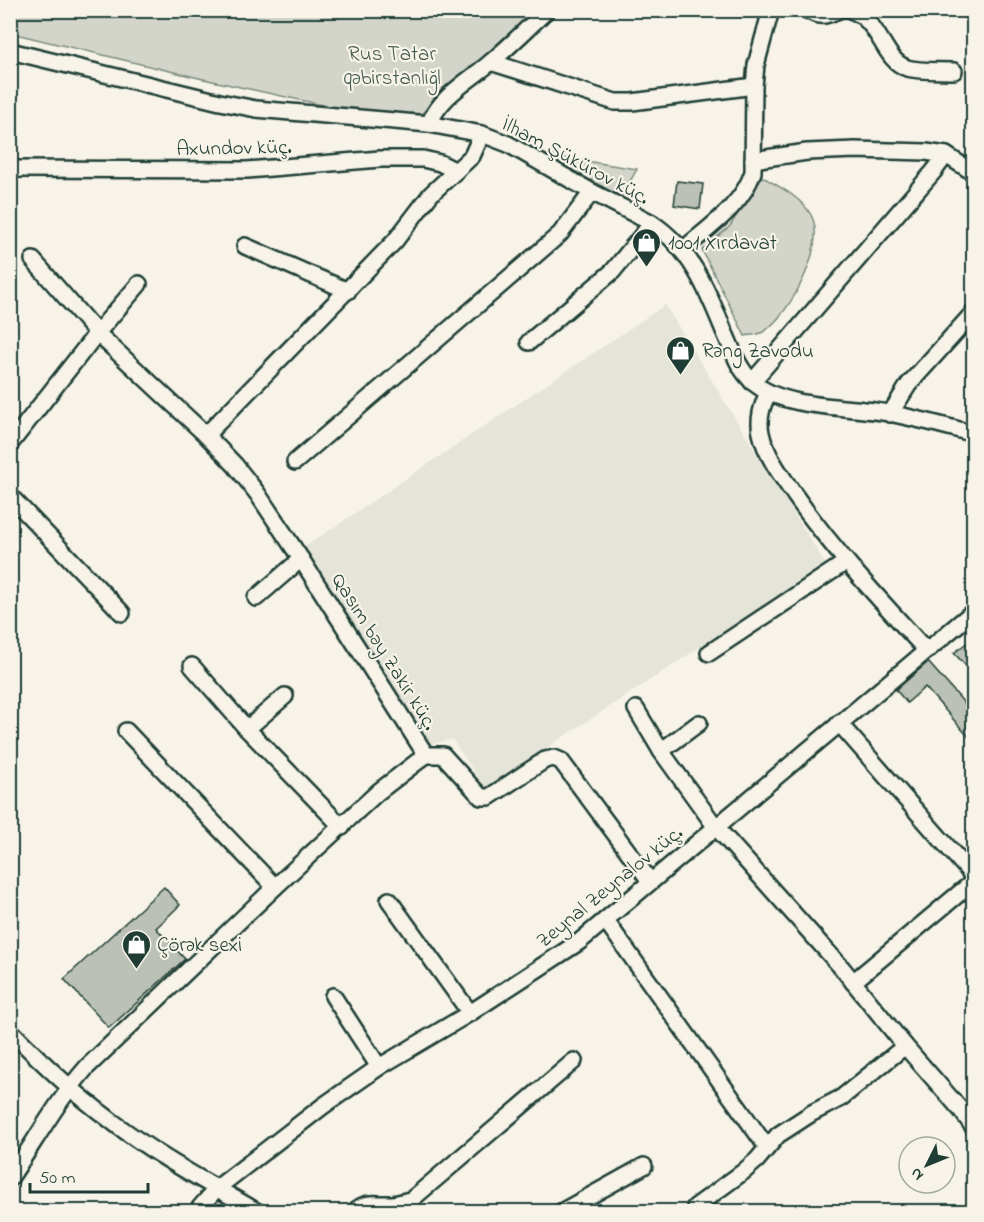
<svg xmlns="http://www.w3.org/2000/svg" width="984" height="1222" font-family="'Indie Flower',sans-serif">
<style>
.built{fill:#e5e4d9}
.green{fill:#d3d5ca;stroke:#79897f;stroke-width:1.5}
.building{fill:#bbc1b6;stroke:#1f3d34;stroke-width:1.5}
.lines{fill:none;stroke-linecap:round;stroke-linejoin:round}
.minor-casing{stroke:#1f3d34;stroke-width:20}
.minor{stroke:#f7f3e8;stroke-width:15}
.labels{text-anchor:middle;stroke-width:4.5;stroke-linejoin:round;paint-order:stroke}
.park-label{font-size:21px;fill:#435b52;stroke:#f7f3e8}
.street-label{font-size:21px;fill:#1f3d34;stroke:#f7f3e8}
.poi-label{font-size:21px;fill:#1f3d34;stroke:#f7f3e8;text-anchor:start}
</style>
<rect width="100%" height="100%" fill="#f7f3e8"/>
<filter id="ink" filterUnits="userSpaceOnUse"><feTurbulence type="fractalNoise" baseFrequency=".0167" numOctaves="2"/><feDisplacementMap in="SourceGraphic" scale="12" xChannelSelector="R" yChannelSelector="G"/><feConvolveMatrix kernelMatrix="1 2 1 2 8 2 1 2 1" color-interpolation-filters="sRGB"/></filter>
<g filter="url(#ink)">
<polygon class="built" points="665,305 826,565 485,788 452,739 429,745 303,548"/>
<g class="green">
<polygon points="11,10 533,11 410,124 199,78 11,33"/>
<polygon points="541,154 637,169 621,197"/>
<path d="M761 176C778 186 801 197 811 215 828 245 789 316 763 332 758 335 751 335 745 336L702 250 730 226Z"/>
</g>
<g class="building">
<polygon points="677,181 703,184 700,209 674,205"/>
<polygon points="974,637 974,660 966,666 954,653"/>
<polygon points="928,662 974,714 974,743 925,687 907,703 896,690"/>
<polygon points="164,887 180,905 156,928 185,959 109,1028 64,979"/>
</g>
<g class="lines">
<defs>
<g id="minor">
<path d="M807 10C819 18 826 16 839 10"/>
<path d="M850 10C880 19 882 60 907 68 921 72 940 70 954 71"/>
<path d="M10 51 220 102 256 109 429 124 482 134 508 144 592 192 652 223C690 248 707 289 724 331 732 348 738 369 753 382 782 409 850 406 889 413 918 419 946 426 974 434"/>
<polyline points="491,62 615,102 632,102 754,86"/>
<path d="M429 124C441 95 469 81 491 62 511 45 529 27 547 10"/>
<polyline points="753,160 807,152 855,150 926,152 946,155 974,173"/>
<polyline points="10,169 247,170 380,159 423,159 440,163 456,171"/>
<polyline points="245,246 348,291"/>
<path d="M683 250C709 227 742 206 753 172L754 86 756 65 771 10"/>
<polyline points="529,342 613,271 652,223"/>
<polyline points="752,382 934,171 946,155"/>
<path d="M768 393C762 406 758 418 761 433 766 456 783 478 796 497 835 552 880 600 926 650"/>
<polyline points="890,414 909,384 974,312"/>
<polyline points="206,435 395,241 431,194 472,156 482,134"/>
<polyline points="10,444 97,333 139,284"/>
<polyline points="295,462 560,234 592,192"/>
<polyline points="10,496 122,613"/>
<polyline points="256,598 301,559"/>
<polyline points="709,653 846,562"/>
<polyline points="192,666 247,729 342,827"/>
<polyline points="636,709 661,751 715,826 842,968 905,1046 961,1110 974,1128"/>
<polyline points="839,723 974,877"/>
<polyline points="247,729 285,696"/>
<polyline points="126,731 275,887"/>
<polyline points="661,751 699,723"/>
<polyline points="426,755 443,755 481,797 489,797 545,760 554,758 561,761 650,881"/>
<polyline points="389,900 470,1013"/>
<polyline points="606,921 766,1146"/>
<polyline points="853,982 974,881"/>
<polyline points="333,996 379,1067"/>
<path d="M10 1030C41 1062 74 1093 109 1119 155 1155 208 1183 258 1212"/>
<path d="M10 1178C36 1140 57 1101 87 1067L275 887 378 792 426 755 301 559 257 493 235 465 206 435 97 333 33 260"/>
<polyline points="695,1207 743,1172 757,1160 778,1135 812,1113 841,1098 905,1046"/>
<polyline points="196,1212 217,1188 323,1106 379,1067 470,1013 579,942 974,611"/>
<path d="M354 1212C366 1200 376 1205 391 1204 397 1204 404 1201 411 1200L574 1061"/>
<polyline points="561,1212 644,1166"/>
</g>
</defs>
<use href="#minor" class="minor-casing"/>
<use href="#minor" class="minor"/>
</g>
</g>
<defs>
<symbol id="shop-pin" viewBox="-11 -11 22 30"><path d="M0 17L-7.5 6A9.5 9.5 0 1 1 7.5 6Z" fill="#1f3d34" stroke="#f7f3e8"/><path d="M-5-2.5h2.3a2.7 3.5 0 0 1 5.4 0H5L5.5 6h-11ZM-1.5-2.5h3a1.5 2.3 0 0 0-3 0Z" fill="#fff"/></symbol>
</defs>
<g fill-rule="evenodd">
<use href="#shop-pin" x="630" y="226" width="33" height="45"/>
<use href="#shop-pin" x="664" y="334" width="33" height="45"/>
<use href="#shop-pin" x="120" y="928" width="33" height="45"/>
</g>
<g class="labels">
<g class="park-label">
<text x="392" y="60">Rus Tatar<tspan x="392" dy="24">qəbirstanlığl</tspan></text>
</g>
<g class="street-label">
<text transform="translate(234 147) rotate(-1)" y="7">Axundov küç.</text>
<text transform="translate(576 160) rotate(28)" y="7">İlham Şükürov küç.</text>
<text transform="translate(385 651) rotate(58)" y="7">Qasım bəy Zakir küç.</text>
<text transform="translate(609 886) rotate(-39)" y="7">Zeynal Zeynalov küç.</text>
</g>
<g class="poi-label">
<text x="668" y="249">1001 Xırdavat</text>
<text x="702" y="357">Rəng Zavodu</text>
<text x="157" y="951">Çörək sexi</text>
</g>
</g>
<rect width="984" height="1222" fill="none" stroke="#f7f3e8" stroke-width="36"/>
<rect x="18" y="18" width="948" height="1186" fill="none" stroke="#1f3d34" stroke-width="2" filter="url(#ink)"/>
<g transform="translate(927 1165) rotate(227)"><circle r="28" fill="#f7f3e8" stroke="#a1aaa0" stroke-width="1.5"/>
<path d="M0-4.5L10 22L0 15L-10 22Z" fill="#1f3d34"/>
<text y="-9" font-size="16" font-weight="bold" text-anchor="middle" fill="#1f3d34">N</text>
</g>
<path d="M30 1183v9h118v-9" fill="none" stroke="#1f3d34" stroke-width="3"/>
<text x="39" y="1183" font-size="18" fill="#1f3d34" stroke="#f7f3e8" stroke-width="4.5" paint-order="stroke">50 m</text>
</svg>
